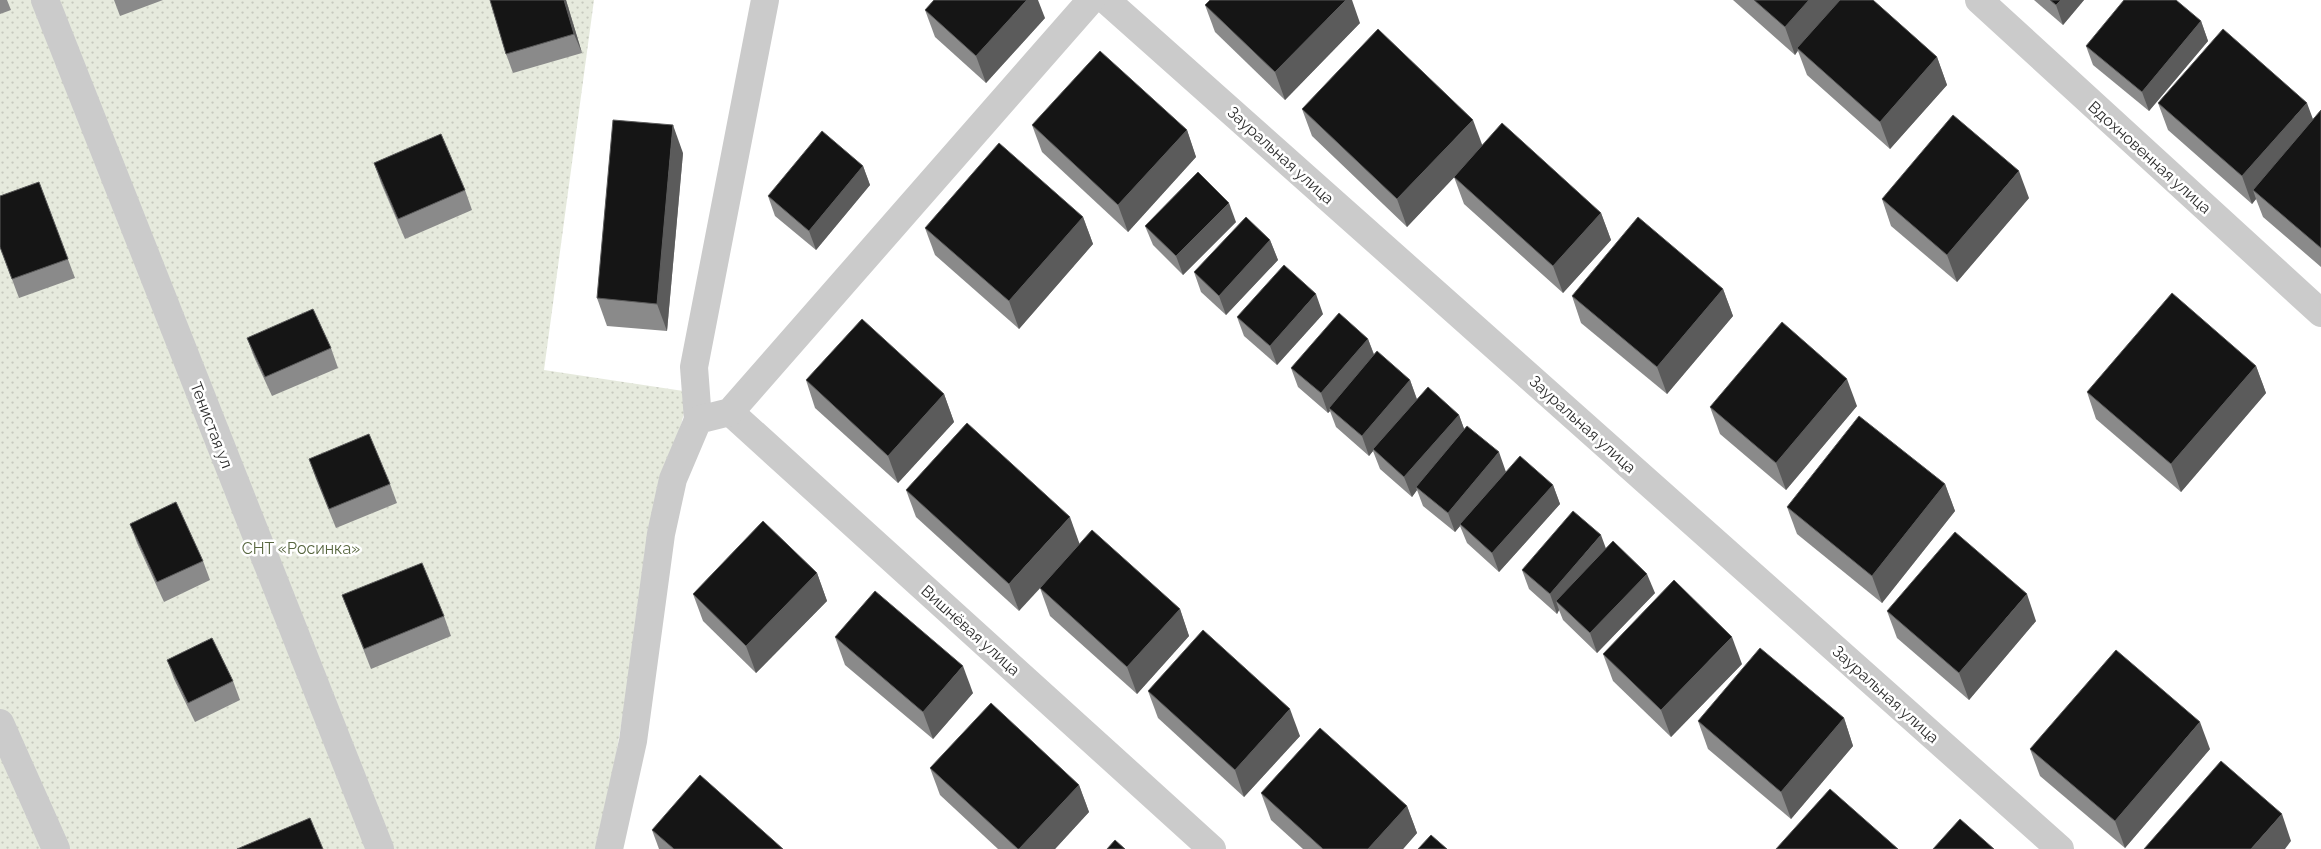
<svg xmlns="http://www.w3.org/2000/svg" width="2321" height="849" font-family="Raleway,sans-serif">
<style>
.park{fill:url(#park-dots)}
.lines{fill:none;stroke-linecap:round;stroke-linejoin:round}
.minor{stroke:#cbcbcb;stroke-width:28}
.wall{fill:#8a8a8a}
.shaded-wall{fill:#5b5b5b}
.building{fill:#151515;stroke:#5b5b5b}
.labels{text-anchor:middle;stroke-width:5;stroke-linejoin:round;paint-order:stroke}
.street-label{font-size:16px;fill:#2e2e2e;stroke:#fff}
.park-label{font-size:16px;fill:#57663f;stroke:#fff}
</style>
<defs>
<pattern id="park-dots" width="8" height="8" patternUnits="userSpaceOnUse" patternTransform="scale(1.25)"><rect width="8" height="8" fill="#e6eadd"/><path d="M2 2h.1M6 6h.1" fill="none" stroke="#c6c9be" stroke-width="1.8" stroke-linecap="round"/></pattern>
</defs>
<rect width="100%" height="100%" fill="#fff"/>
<polygon class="park" points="0,0 594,0 544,370 690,392 659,503 600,849 0,849"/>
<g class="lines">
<g class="minor">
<polyline points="45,0 380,849"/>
<polyline points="1106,0 2060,849"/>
<polyline points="1979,0 2321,313"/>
<polyline points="730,412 1212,849"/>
<polyline points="698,420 694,367 765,0"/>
<polyline points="0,723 56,849"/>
<polyline points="609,849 633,741 661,534 673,479 698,420 730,412 1091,0"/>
</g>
</g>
<g class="wall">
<polygon points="0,0 7,0 11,10 0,14"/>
<polygon points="114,0 163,0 120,16"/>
<polygon points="490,0 566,0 582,53 513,73 506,54"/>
<polygon points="1733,0 1873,0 1937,57 1947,85 1890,149 1807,75 1798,51 1795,55"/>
<polygon points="2034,0 2084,0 2063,25"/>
<polygon points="1205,5 1360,23 1285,100 1215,32"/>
<polygon points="925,10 1045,18 986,83 935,37"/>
<polygon points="2201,21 2208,41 2149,111 2093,65 2086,46"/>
<polygon points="2158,103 2313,119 2321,110 2321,267 2263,217 2256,199 2252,204 2168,130"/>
<polygon points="1302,109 1482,145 1601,213 1611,240 1563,293 1464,204 1454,177 1407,227 1312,136"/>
<polygon points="1032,125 1187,130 1196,157 1128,232 1042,152"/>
<polygon points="683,153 667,331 607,326 597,298"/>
<polygon points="374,163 465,190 472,210 405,239 381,183"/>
<polygon points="863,166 870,185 816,250 775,216 768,196"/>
<polygon points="39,182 75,278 19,298 0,247"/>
<polygon points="2029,198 1957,282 1891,226 1882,199"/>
<polygon points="1083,217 1093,244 1019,329 935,255 925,228"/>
<polygon points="1236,222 1183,275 1153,245 1145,226"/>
<polygon points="1270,240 1278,260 1226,315 1201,292 1194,272"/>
<polygon points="1723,289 1733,316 1667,394 1581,323 1572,296"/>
<polygon points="1323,314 1277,365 1244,336 1237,317"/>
<polygon points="247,338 331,348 338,368 272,396 254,357"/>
<polygon points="1368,339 1374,354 1410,380 1417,399 1459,415 1464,429 1506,472 1553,485 1560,504 1499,572 1467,543 1460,526 1455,532 1423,506 1417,490 1412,497 1380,469 1373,451 1369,456 1336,427 1330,411 1328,413 1298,387 1291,368"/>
<polygon points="2256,366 2266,393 2181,492 2096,419 2087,392"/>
<polygon points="806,380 944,394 954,422 898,483 815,408"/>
<polygon points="1857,406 1786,490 1720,434 1710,407"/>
<polygon points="967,423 1019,611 916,517 906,490"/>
<polygon points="309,459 390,484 397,503 336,528 316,479"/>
<polygon points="1945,484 1955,511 1882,603 1797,534 1787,507"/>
<polygon points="130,524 203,561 210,580 164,602 137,543"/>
<polygon points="1606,548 1655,593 1597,653 1563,620 1559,610 1557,614 1529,589 1522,570"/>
<polygon points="817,573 827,601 756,673 703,621 693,594"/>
<polygon points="1040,588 1180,609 1189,636 1137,694 1050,616"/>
<polygon points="342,595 444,616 451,636 371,669"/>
<polygon points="1887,611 2036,621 1969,700 1897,638"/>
<polygon points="835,637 973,693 933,739 845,665"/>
<polygon points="1603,654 1742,664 1671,737 1613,681"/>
<polygon points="167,660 233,681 240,700 195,722 174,679"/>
<polygon points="1148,691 1300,736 1244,797 1158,718"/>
<polygon points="1844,718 1853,746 1791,819 1708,749 1698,721"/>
<polygon points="2030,749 2210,749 2125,848 2040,776"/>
<polygon points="930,768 1079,785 1089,812 1055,849 998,849 940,795"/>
<polygon points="1261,793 1407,806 1417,833 1403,849 1303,849 1271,820"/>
<polygon points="652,830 783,849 659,849"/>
</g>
<g class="shaded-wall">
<polygon points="564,0 566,0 582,53 574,34"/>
<polygon points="1027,0 1038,0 1045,18 986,83 976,56"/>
<polygon points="1346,0 1352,0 1360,23 1285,100 1275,72"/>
<polygon points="1809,0 1843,0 1797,48 1798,50 1795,55 1785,27"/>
<polygon points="2061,0 2084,0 2063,25 2056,5"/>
<polygon points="2201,21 2208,41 2149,111 2142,92"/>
<polygon points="1937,57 1947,85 1890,149 1880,122"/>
<polygon points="2307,103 2317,130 2253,190 2256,199 2252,204 2242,176"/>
<polygon points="1473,120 1483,147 1407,227 1397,199"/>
<polygon points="673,125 683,153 667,331 657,304"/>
<polygon points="1187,130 1196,157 1128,232 1118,205"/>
<polygon points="863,166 870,185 816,250 809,231"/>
<polygon points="2019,171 2029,198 1957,282 1947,255"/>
<polygon points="1229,203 1236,222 1183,275 1176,256"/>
<polygon points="1601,213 1611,240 1563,293 1553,266"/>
<polygon points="1083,217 1093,244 1019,329 1009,301"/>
<polygon points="1270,240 1278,260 1226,315 1219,296"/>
<polygon points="1723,289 1733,316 1667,394 1657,367"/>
<polygon points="1316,294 1323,314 1277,365 1270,346"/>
<polygon points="1368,339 1375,358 1329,408 1330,411 1328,413 1321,393"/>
<polygon points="2256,366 2266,393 2181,492 2171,464"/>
<polygon points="1847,379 1857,406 1786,490 1776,463"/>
<polygon points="1410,380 1417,400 1373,449 1373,451 1369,456 1362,436"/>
<polygon points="944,394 954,422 898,483 888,456"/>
<polygon points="1459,415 1466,434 1416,487 1417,490 1412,497 1404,477"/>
<polygon points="1499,452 1506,472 1460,524 1460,526 1455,532 1448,513"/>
<polygon points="1945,484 1955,511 1882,603 1872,576"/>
<polygon points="1553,485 1560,504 1499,572 1492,553"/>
<polygon points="1070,517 1080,545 1019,611 1009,584"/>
<polygon points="1601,535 1608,554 1556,601 1559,610 1557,614 1550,594"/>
<polygon points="817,573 827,601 756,673 746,646"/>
<polygon points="1647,574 1655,593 1597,653 1590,633"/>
<polygon points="2027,594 2036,621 1969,700 1959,673"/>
<polygon points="1180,609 1189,636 1137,694 1127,667"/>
<polygon points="1732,637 1742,664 1671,737 1661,710"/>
<polygon points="963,666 973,693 933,739 923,712"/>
<polygon points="1290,709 1300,736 1244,797 1235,770"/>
<polygon points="1844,718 1853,746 1791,819 1781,792"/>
<polygon points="2200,722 2210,749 2125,848 2115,821"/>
<polygon points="1079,785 1089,812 1055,849 1019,849"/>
<polygon points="1407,806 1417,833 1403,849 1368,849"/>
<polygon points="2282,814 2291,841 2285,849 2251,849"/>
</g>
<g class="building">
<polygon points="490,0 564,0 574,34 506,54"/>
<polygon points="934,0 1027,0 976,56 925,10"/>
<polygon points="1210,0 1346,0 1275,72 1205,5"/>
<polygon points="1754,0 1809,0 1785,27"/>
<polygon points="1840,0 1873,0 1937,57 1880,122 1797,48"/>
<polygon points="2050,0 2061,0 2056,5"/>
<polygon points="2124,0 2176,0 2201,21 2142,92 2086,46"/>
<polygon points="1378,29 1473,120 1397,199 1302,109"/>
<polygon points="2223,29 2307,103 2242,176 2158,103"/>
<polygon points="1100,51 1187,130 1118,205 1032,125"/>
<polygon points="2321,110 2321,248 2253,190"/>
<polygon points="1953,115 2019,171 1947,255 1882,199"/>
<polygon points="613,120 673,125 657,304 597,298"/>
<polygon points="1502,123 1601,213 1553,266 1454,177"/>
<polygon points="822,131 863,166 809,231 768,196"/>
<polygon points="441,134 465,190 398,219 374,163"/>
<polygon points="999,143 1083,217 1009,301 925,228"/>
<polygon points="1198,172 1229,203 1176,256 1145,226"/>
<polygon points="39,182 68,259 12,279 0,247 0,196"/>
<polygon points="1246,217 1270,240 1219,296 1194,272"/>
<polygon points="1638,217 1723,289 1657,367 1572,296"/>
<polygon points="1284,265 1316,294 1270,346 1237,317"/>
<polygon points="2172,293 2256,366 2171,464 2087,392"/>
<polygon points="313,309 331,348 265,377 247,338"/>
<polygon points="1339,313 1368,339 1321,393 1291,368"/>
<polygon points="862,319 944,394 888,456 806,380"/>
<polygon points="1782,322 1847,379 1776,463 1710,407"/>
<polygon points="1377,351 1410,380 1362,436 1329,408"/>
<polygon points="1428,387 1459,415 1404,477 1373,449"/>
<polygon points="1859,416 1945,484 1872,576 1787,507"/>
<polygon points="967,423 1070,517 1009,584 906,490"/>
<polygon points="1467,426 1499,452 1448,513 1416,487"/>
<polygon points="369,434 390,484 329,509 309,459"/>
<polygon points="1520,456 1553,485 1492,553 1460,524"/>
<polygon points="176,502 203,561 157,582 130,524"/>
<polygon points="1573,511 1601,535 1550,594 1522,570"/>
<polygon points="763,521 817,573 746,646 693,594"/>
<polygon points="1092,530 1180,609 1127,667 1040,588"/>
<polygon points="1955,532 2027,594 1959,673 1887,611"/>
<polygon points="1613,541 1647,574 1590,633 1556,601"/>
<polygon points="422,563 444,616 364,649 342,595"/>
<polygon points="1674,580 1732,637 1661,710 1603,654"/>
<polygon points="875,591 963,666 923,712 835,637"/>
<polygon points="1203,630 1290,709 1235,770 1148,691"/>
<polygon points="212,638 233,681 188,703 167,660"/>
<polygon points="1760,648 1844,718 1781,792 1698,721"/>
<polygon points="2116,650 2200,722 2115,821 2030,749"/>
<polygon points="991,703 1079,785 1019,849 1018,849 930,768"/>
<polygon points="1320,728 1407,806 1368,849 1323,849 1261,793"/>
<polygon points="2221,761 2282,814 2251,849 2144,849"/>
<polygon points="700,775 783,849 674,849 652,830"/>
<polygon points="1830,789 1898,849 1776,849"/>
<polygon points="310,818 323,849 237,849"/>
<polygon points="1960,819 1994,849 1933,849"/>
<polygon points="1431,835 1447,849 1418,849"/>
<polygon points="1115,840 1125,849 1107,849"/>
</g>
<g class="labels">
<g class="street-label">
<text transform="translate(1281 155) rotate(42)" y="6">Зауральная улица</text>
<text transform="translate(2150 157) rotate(42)" y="6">Вдохновенная улица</text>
<text transform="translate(1583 424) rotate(42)" y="6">Зауральная улица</text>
<text transform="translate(212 425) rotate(69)" y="6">Тенистая ул</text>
<text transform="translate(971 630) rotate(42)" y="6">Вишнёвая улица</text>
<text transform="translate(1886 694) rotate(42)" y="6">Зауральная улица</text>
</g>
<g class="park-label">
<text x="301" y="554">СНТ «Росинка»</text>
</g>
</g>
</svg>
